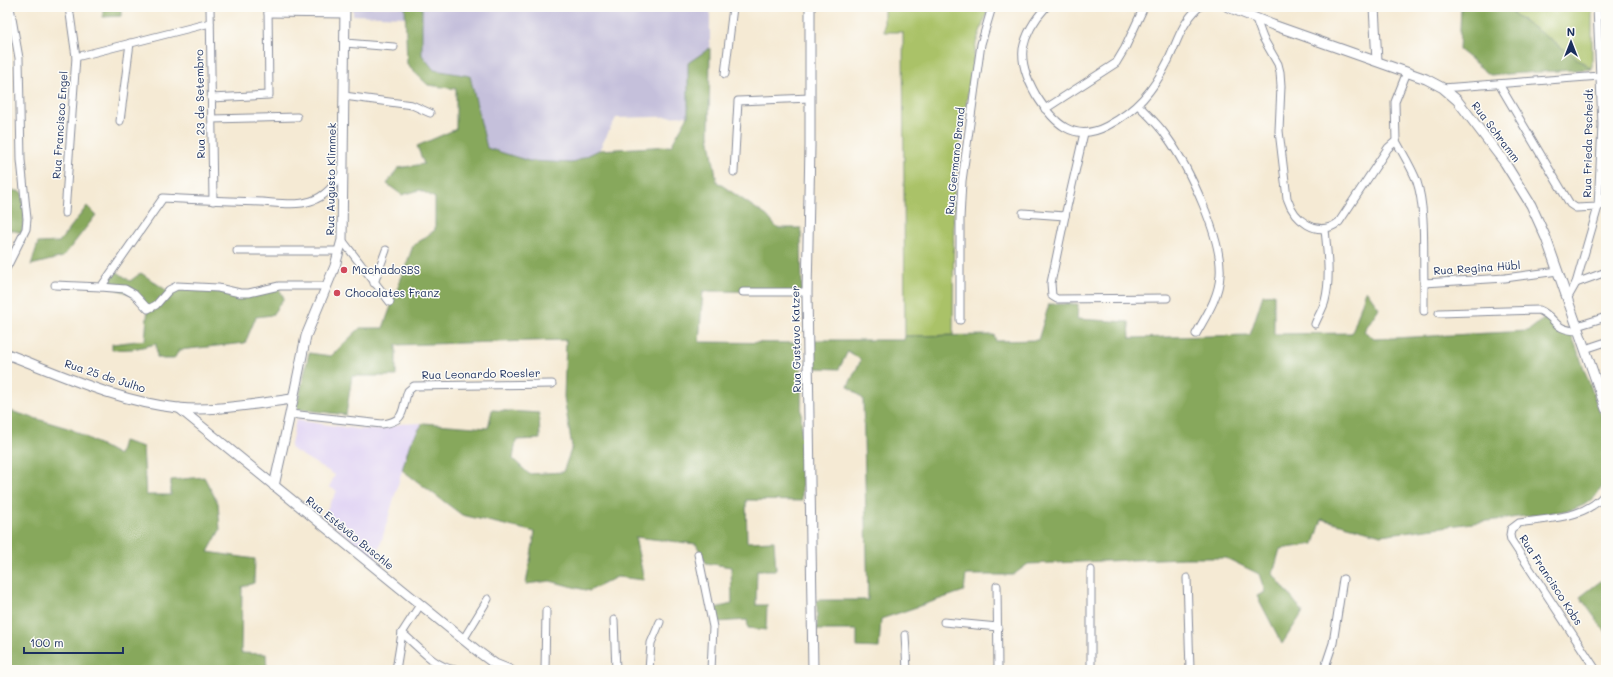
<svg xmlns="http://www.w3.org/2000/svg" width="1613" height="677" font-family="Mali,sans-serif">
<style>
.built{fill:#e1d4f4}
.industrial{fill:#c5c0db}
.green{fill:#aac268;stroke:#627863}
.forest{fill:#87a85c;stroke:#516c5d}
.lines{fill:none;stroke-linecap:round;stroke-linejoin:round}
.minor-casing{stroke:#888c99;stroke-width:9}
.tertiary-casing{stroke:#888c99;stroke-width:11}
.minor{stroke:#fff;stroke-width:7}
.tertiary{stroke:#fff;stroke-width:9}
.poi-dot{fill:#d1495b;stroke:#fdfcf7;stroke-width:1.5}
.labels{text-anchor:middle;stroke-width:3;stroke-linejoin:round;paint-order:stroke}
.street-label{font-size:11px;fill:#1b2f5e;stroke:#fdfcf7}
.poi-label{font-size:11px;fill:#1b2f5e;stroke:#fdfcf7;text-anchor:start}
</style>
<rect width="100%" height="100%" fill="#fdfcf7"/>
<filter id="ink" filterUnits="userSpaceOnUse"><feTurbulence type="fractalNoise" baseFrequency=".025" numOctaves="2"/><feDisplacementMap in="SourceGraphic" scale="8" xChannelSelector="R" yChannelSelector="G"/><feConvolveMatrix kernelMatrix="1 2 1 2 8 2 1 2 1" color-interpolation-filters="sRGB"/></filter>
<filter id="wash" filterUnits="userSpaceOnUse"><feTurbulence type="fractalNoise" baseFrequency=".012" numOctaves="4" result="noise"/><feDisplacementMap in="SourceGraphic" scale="16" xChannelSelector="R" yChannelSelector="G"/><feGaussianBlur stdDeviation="0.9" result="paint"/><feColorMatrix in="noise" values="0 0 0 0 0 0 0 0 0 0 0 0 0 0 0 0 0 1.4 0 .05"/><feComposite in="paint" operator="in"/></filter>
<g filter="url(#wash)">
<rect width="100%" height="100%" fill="#f5ead4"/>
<polygon class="built" points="296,420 356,429 379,430 400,424 423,423 410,443 376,560 323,516 337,491 329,487 335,475 290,448"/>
<g class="industrial">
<polygon points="353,7 405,7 405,17 353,15"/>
<polygon points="422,7 710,7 710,117 688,116 616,118 599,150 572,163 529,161 487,148 470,76 434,70 422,55"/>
</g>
<g class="green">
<polygon points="884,7 989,7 976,43 955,175 954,196 953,335 905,336 903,32 884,32"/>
<polygon points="1504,7 1592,7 1592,69"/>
</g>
<g class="forest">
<polygon points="103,7 121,7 121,16 103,17"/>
<polygon points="405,7 422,7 422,55 434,70 470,76 487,148 529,161 572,163 599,150 671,146 688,116 688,63 710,48 709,135 717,182 767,216 777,228 801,228 802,292 703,291 699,342 801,343 802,501 746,500 747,542 774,541 776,570 757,570 756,605 767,605 766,630 748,628 747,620 717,622 712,613 715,608 732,604 731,567 706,563 696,544 635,537 644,580 617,577 589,591 550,581 526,584 535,532 462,515 402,470 410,443 423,423 488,428 492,410 539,413 540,439 516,440 513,459 529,474 563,472 572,447 564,397 566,340 396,345 396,376 352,376 346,415 298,409 297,406 309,353 331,356 360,328 383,328 413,246 435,230 435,198 420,190 402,195 387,184 398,168 424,164 417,146 456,129 456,89 428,85 407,65"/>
<polygon points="1461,7 1504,7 1592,69 1490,75 1459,50"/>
<polygon points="7,189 22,192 25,214 22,233 7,229"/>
<polygon points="87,206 96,215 63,257 31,265 38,243 59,242"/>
<path d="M115 270 130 281 141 273 169 292C187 281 218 294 239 294 251 294 266 290 278 287L284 298 272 315 256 317 245 343 179 350 174 359H163L157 357 156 344 133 349 112 350V344L145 340 148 307 140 297 104 285Z"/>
<polygon points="1366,290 1379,308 1364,331 1374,339 1528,331 1545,318 1553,327 1571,333 1606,429 1606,482 1594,498 1584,505 1572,510 1381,535 1322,519 1314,544 1280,549 1273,574 1303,612 1282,644 1257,596 1265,592 1259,574 1226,558 1184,558 1028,564 1013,575 966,575 964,591 881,619 879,648 857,647 857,630 817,630 817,600 868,600 863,399 848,386 861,360 848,351 839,369 814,368 815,340 904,340 905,336 994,335 996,341 1038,340 1049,304 1078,304 1077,319 1129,322 1130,338 1250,335 1263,295 1274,294 1274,334 1352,333"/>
<polygon points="7,410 71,429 119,455 123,441 143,447 146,495 171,495 171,480 204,477 218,503 220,530 208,552 255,559 254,583 242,587 241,653 266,654 267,670 7,670"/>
<polygon points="1606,577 1606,633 1580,597"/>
</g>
</g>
<g filter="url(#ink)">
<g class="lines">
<defs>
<g id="minor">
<polyline points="69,7 76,57"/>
<polyline points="210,7 213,201"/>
<path d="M1046 7C1035 19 1026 33 1023 49 1021 65 1028 81 1036 95 1053 122 1073 144 1107 126 1136 111 1153 91 1168 61 1178 40 1181 24 1199 7"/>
<polyline points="268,13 345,14"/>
<path d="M1256 19 1263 38 1278 64 1280 72 1281 86 1279 131 1287 198C1294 220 1317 239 1339 222L1388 148 1396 141 1395 102 1407 72"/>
<polyline points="345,43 394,47"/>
<polyline points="725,74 733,7"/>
<polyline points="1499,84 1570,204 1576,208 1598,207 1602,125 1597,7"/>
<polyline points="1443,88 1600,76"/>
<polyline points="344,96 412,105 430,113"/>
<polyline points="211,98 269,95 268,7"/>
<path d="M1138 105C1148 115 1159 125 1167 137 1188 166 1223 239 1220 275 1219 297 1206 316 1196 334"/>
<polyline points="1045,109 1116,63 1125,48 1144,7"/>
<polyline points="212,119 297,117"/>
<polyline points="120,121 130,43"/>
<polyline points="1084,133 1065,216 1051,283 1052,296 1057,299 1167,298"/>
<path d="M1396 141C1403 154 1412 168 1417 182 1426 209 1423 253 1424 283L1505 278 1558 271"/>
<polyline points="734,172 738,101 810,98"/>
<polyline points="65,213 76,57 210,23"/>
<polyline points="1023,213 1065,216"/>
<polyline points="342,240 390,302"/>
<polyline points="237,251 339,251"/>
<polyline points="7,267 26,229 27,219 21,160 19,58 10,7"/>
<polyline points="374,283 386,250"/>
<polyline points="1576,283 1606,272"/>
<path d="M55 285 101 287 163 198C196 200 229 201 262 202 277 203 296 206 311 201 325 197 334 185 343 173"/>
<polyline points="101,287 125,289 134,294 148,309 156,305 169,290 177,286 218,288 240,293 249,293 279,286 327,286"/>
<polyline points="743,292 807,292"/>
<polyline points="1567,299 1576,283 1598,207 1606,203"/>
<polyline points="1424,311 1424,283"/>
<path d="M1439 313 1539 310C1558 318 1551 330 1579 331"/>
<polyline points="960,320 960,219 962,181 981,44 992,7"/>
<path d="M1315 324C1318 316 1323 309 1325 301 1331 278 1327 252 1325 229"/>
<polyline points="1577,326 1606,317"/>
<polyline points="1585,349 1606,342"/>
<path d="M290 414 382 424C407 421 401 410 408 391L414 386 552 384"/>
<polyline points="698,554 713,627 711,670"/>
<polyline points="1091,570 1091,670"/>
<polyline points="1187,578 1190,670"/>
<polyline points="997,586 998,670"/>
<path d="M420 605 402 633C419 647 433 666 455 670"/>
<polyline points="614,620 616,670"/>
<polyline points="944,622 998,627"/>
<polyline points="905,635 907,670"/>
<polyline points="463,640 488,599"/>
<polyline points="396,670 402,633"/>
<polyline points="545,670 546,611"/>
<polyline points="649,670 651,643 660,622"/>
<polyline points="1324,670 1333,643 1343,579"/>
<path d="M1596 670 1511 540 1510 535 1511 529 1519 523C1549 518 1586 519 1606 493"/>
</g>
<g id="tertiary">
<polyline points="810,7 810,146 807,292 813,670"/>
<polyline points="1228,7 1273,25 1426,79 1443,88 1457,100 1505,163 1531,205 1546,238 1606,409"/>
<polyline points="1374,7 1377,61"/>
<path d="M7 354C62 375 119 402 178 408 215 412 257 403 293 399"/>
<polyline points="179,408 480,653 495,664 510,670"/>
<polyline points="274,486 290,414 306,336 335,266 342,240 345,7"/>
</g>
</defs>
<use href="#minor" class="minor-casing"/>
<use href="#tertiary" class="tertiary-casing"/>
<use href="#minor" class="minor"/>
<use href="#tertiary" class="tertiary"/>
</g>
</g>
<g class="poi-dot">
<circle cx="344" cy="270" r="4"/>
<circle cx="337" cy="293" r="4"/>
</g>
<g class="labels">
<g class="street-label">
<text transform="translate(200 104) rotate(-91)" y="4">Rua 23 de Setembro</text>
<text transform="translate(60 125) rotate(-86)" y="4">Rua Francisco Engel</text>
<text transform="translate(1496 132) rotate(53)" y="4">Rua Schramm</text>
<text transform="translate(1588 143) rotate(-89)" y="4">Rua Frieda Pscheidt</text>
<text transform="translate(955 161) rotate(-84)" y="4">Rua Germano Brand</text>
<text transform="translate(331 179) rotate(-89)" y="4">Rua Augusto Klimmek</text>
<text transform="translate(1477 268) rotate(-4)" y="4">Rua Regina Hübl</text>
<text transform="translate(796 339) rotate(-91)" y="4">Rua Gustavo Katzer</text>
<text transform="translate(481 374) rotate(-1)" y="4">Rua Leonardo Roesler</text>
<text transform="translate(105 376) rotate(18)" y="4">Rua 25 de Julho</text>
<text transform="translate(350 533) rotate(39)" y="4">Rua Estêvão Buschle</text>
<text transform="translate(1551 580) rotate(57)" y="4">Rua Francisco Kobs</text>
</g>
<g class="poi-label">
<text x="352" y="274">MachadoSBS</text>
<text x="345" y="297">Chocolates Franz</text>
</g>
</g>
<rect width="1613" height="677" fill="none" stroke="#fdfcf7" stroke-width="24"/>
<g transform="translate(1571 42)" stroke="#fdfcf7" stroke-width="3" paint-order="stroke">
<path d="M0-3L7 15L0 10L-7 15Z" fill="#1b2f5e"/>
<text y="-6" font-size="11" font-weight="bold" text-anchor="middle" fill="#1b2f5e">N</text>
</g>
<path d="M24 647v6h99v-6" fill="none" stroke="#1b2f5e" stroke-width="2"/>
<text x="30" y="647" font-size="12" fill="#1b2f5e" stroke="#fdfcf7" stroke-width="3" paint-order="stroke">100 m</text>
</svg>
